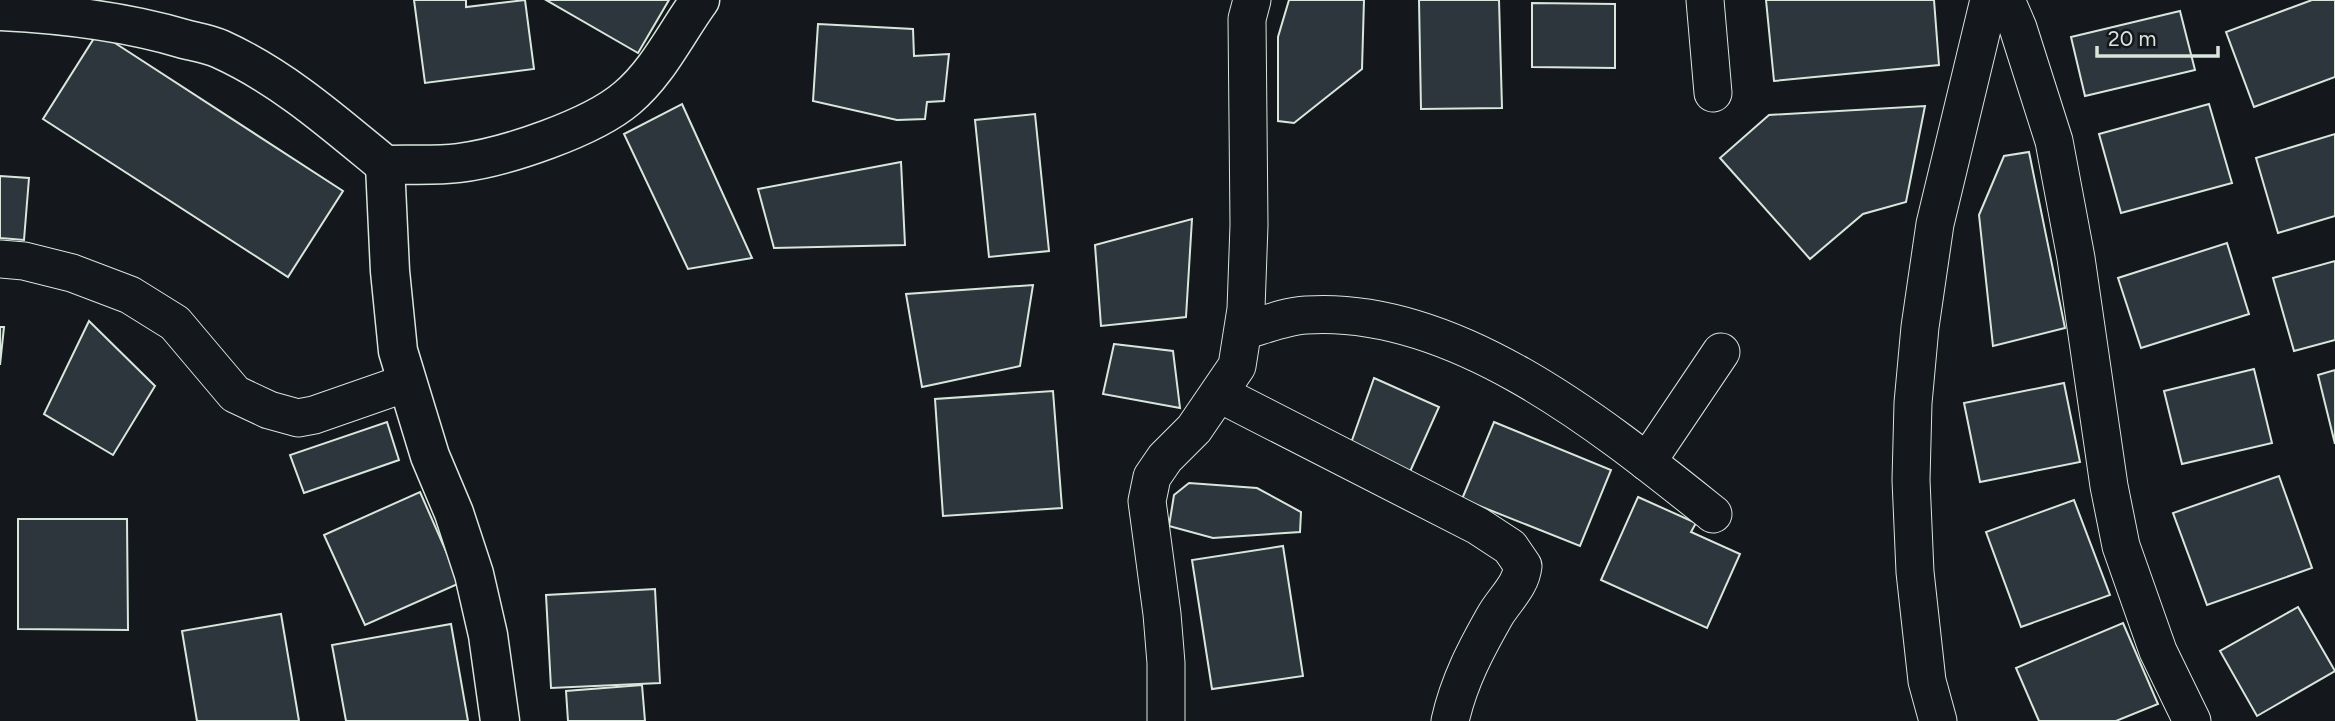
<svg xmlns="http://www.w3.org/2000/svg" width="2335" height="721" font-family="Figtree,sans-serif">
<style>
.building{fill:#2c363c;stroke:#d8e6dc;stroke-width:2}
.lines{fill:none;stroke-linecap:round;stroke-linejoin:round}
.street-casing{stroke:#d8e6dc;stroke-width:39}
.secondary-casing{stroke:#d8e6dc;stroke-width:41}
.street{stroke:#14181c;stroke-width:37}
.secondary{stroke:#14181c;stroke-width:38}
</style>
<rect width="100%" height="100%" fill="#14181c"/>
<g class="building">
<polygon points="414,0 466,0 466,7 525,0 534,69 425,83"/>
<polygon points="546,0 669,0 638,53"/>
<polygon points="1289,0 1364,0 1362,69 1294,123 1278,121 1278,37"/>
<polygon points="1419,0 1499,0 1502,108 1421,109"/>
<polygon points="1766,0 1934,0 1939,65 1774,81"/>
<polygon points="2312,0 2335,0 2335,77 2254,107 2226,32"/>
<polygon points="1532,3 1615,4 1615,68 1532,67"/>
<polygon points="2180,11 2195,70 2085,96 2071,37"/>
<polygon points="818,24 913,29 914,56 949,54 944,101 927,102 925,119 897,120 813,101"/>
<polygon points="98,32 343,191 288,277 43,119"/>
<polygon points="682,104 752,258 688,269 624,134"/>
<polygon points="2209,104 2232,183 2121,213 2099,134"/>
<polygon points="1925,106 1906,202 1863,214 1810,259 1720,158 1769,115"/>
<polygon points="1035,114 1049,251 989,257 975,120"/>
<polygon points="2335,134 2335,216 2278,233 2256,158"/>
<polygon points="2029,152 2065,328 1993,346 1979,215 2004,156"/>
<polygon points="901,162 905,245 774,248 758,189"/>
<polygon points="0,176 29,178 24,240 0,238"/>
<polygon points="1192,219 1186,317 1101,326 1095,245"/>
<polygon points="2227,243 2249,314 2141,348 2118,278"/>
<polygon points="2335,261 2335,340 2294,351 2273,278"/>
<polygon points="1033,285 1020,366 922,387 906,294"/>
<polygon points="89,321 155,386 113,455 44,414"/>
<polygon points="0,327 4,327 0,365"/>
<polygon points="1114,344 1173,351 1180,408 1103,394"/>
<polygon points="2254,369 2272,443 2182,464 2164,391"/>
<polygon points="2335,370 2335,444 2318,375"/>
<polygon points="1374,378 1439,407 1408,476 1351,443"/>
<polygon points="2064,383 2080,462 1980,482 1964,403"/>
<polygon points="1053,391 1062,508 943,516 935,399"/>
<polygon points="387,422 399,460 304,493 290,455"/>
<polygon points="1494,422 1611,470 1580,546 1462,499"/>
<polygon points="2279,476 2312,568 2207,605 2173,513"/>
<polygon points="1189,483 1257,488 1301,512 1300,532 1213,538 1169,526 1174,495"/>
<polygon points="420,492 460,583 365,625 324,535"/>
<polygon points="1638,497 1696,523 1691,532 1740,554 1707,628 1601,580"/>
<polygon points="2074,500 2110,595 2021,627 1986,532"/>
<polygon points="18,519 127,519 128,630 18,629"/>
<polygon points="1283,546 1303,676 1212,689 1192,560"/>
<polygon points="655,589 660,683 551,688 546,595"/>
<polygon points="2298,607 2335,671 2257,716 2220,651"/>
<polygon points="281,614 299,721 197,721 182,631"/>
<polygon points="2123,623 2158,704 2116,721 2039,721 2016,668"/>
<polygon points="451,624 468,721 346,721 332,645"/>
<polygon points="642,685 645,721 568,721 566,691"/>
</g>
<g class="lines">
<defs>
<g id="street">
<polyline points="1705,0 1713,93"/>
<polyline points="2006,0 2018,28 2054,141 2076,258 2109,486 2121,546 2158,651 2192,721"/>
<polyline points="0,259 24,261 72,273 130,295 175,323 235,394 269,410 298,418 314,415 406,383"/>
<path d="M1244 331C1264 325 1286 316 1306 315 1455 305 1603 426 1713 514"/>
<path d="M1220 394 1478 526 1510 547 1523 566C1521 585 1506 598 1496 614 1476 649 1459 681 1450 721"/>
<polyline points="1647,462 1721,352"/>
<polyline points="1166,721 1166,663 1162,614 1147,501 1152,477 1165,458 1194,429 1237,366 1246,309 1249,225 1247,19 1252,0"/>
<polyline points="1938,721 1927,681 1915,572 1911,480 1913,403 1920,327 1935,224 1989,0"/>
</g>
<g id="secondary">
<path d="M0 11C62 14 124 21 184 39 196 42 209 44 220 49 282 77 333 122 385 165 409 164 435 166 459 163 506 157 592 128 627 98 658 72 676 33 700 0"/>
<polyline points="385,165 390,271 398,351 430,456 454,513 474,574 488,635 500,721"/>
</g>
</defs>
<use href="#street" class="street-casing"/>
<use href="#secondary" class="secondary-casing"/>
<use href="#street" class="street"/>
<use href="#secondary" class="secondary"/>
</g>
<path d="M2097 46v10h121v-10" fill="none" stroke="#d8e6dc" stroke-width="3.5"/>
<text x="2108" y="46" font-size="21" fill="#d8e6dc" stroke="#14181c" stroke-width="5" paint-order="stroke">20 m</text>
</svg>
